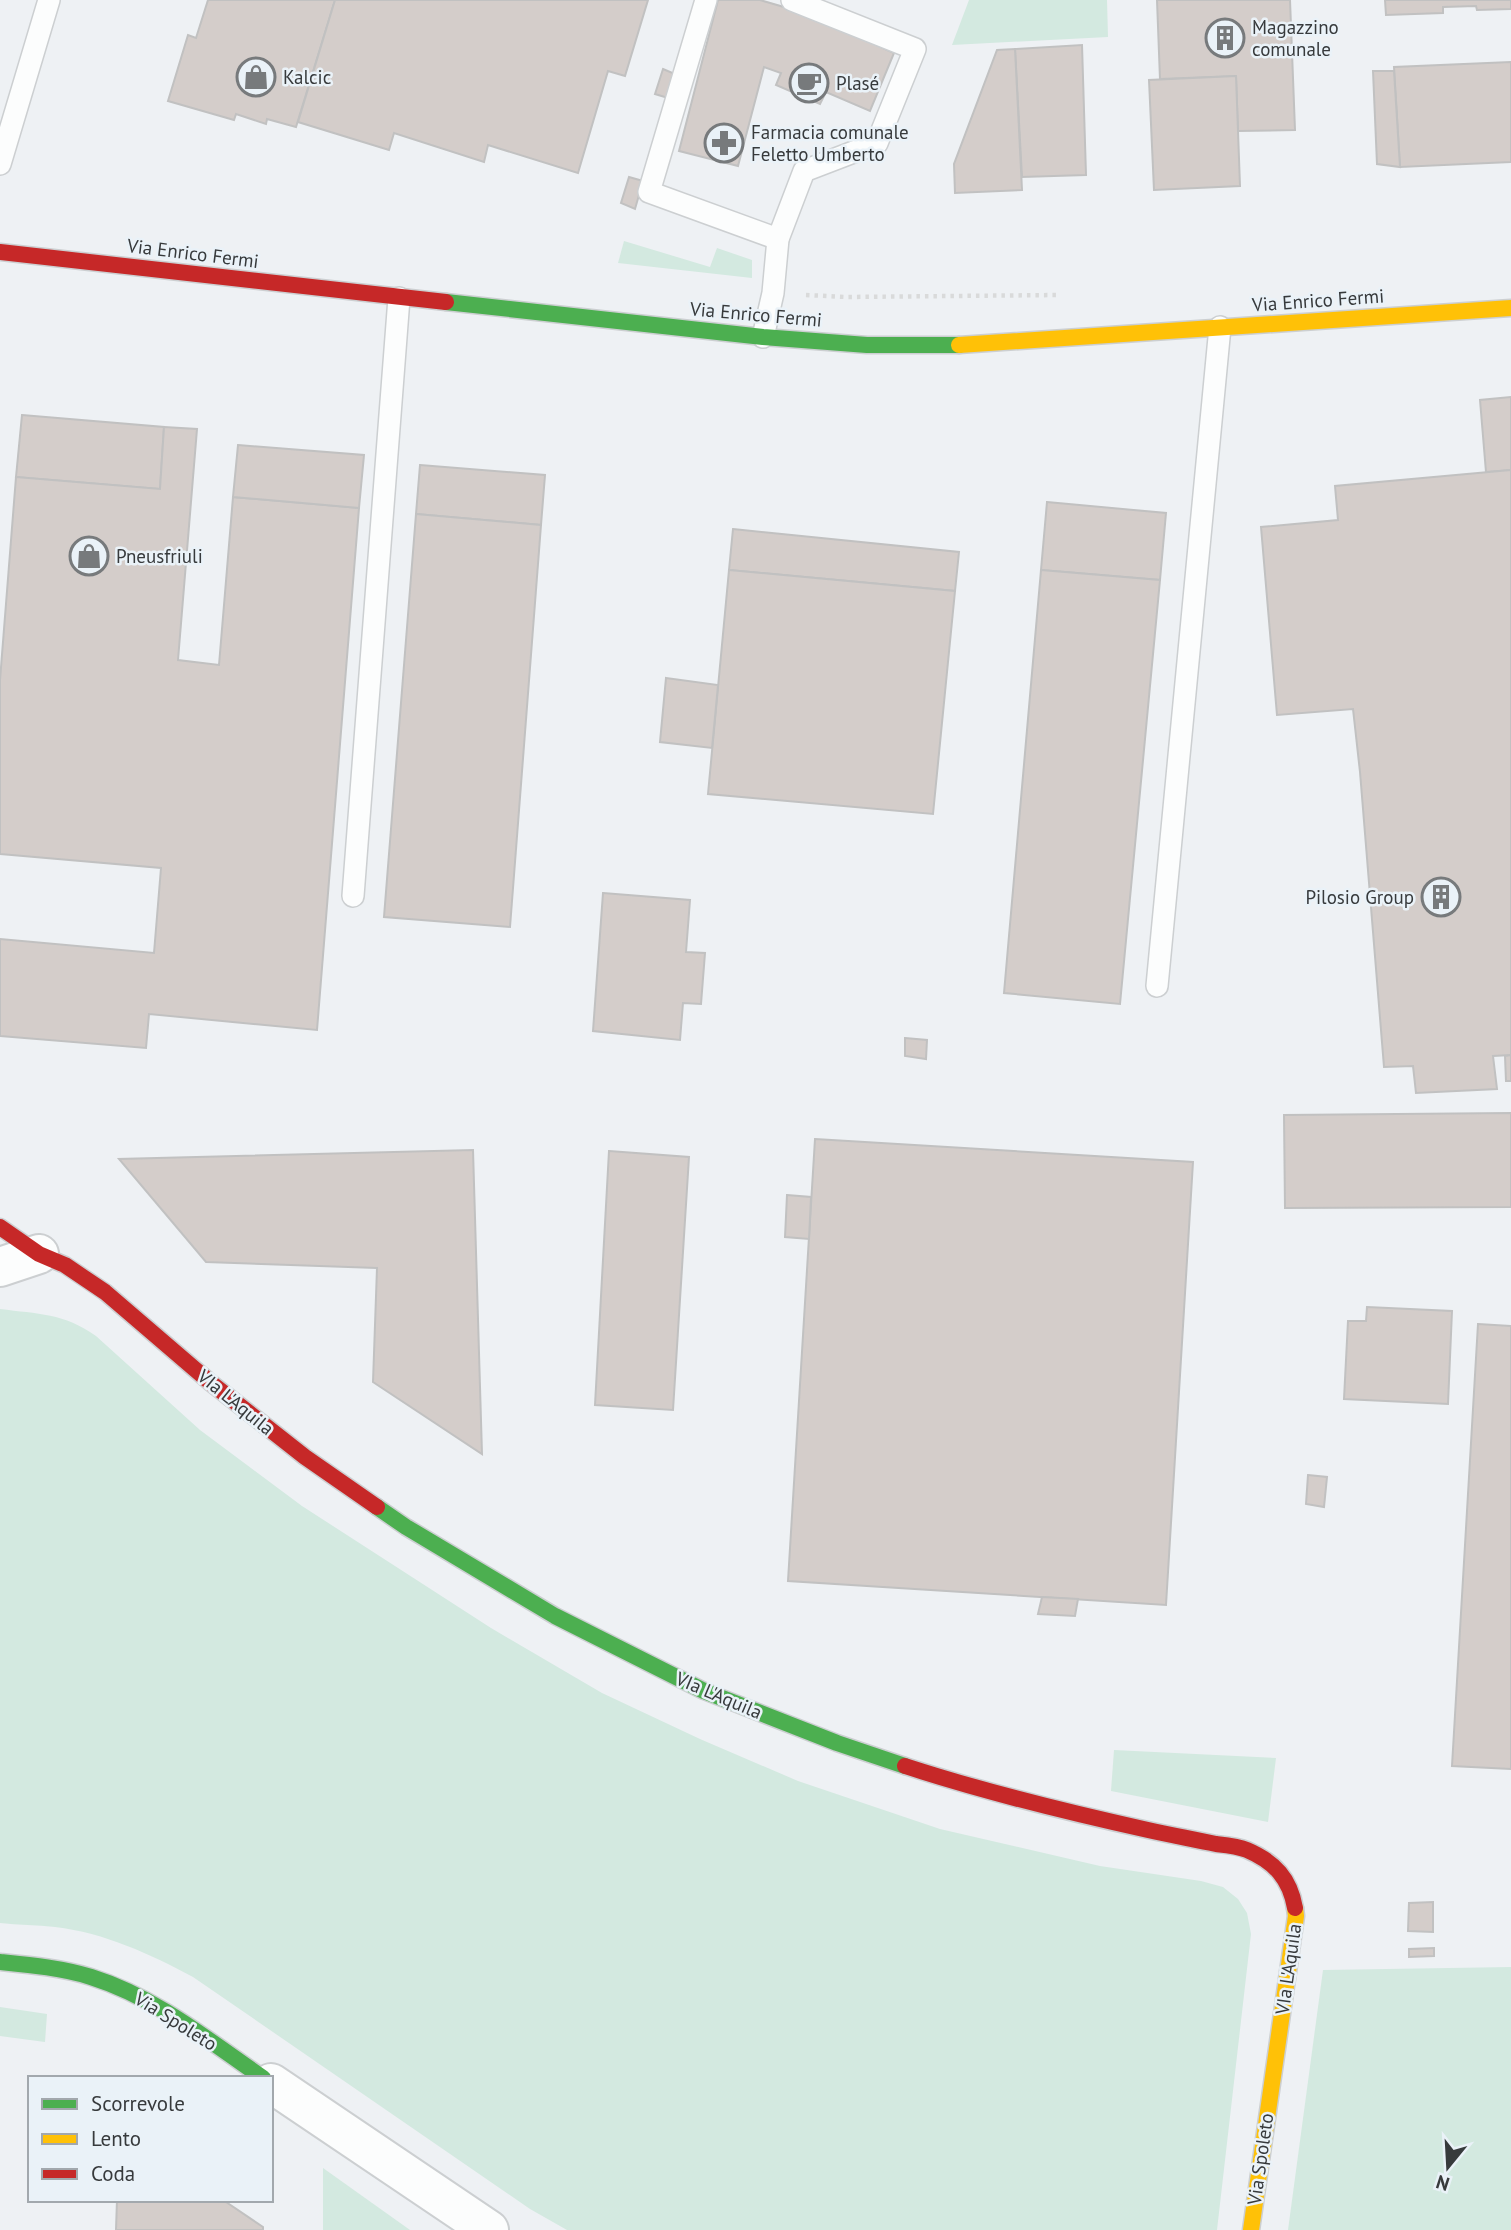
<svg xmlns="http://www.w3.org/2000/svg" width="1511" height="2230" font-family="'PT Sans',sans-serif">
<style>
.green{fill:#d3e9e0}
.building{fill:#d4cdca;stroke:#c1c1c1;stroke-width:2}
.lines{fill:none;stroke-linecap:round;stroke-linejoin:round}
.lane-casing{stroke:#cccfd1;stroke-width:24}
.street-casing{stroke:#cccfd1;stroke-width:42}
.fast-casing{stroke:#cccfd1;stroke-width:19}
.slow-casing{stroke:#cccfd1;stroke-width:19}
.jam-casing{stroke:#cccfd1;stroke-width:19}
.path{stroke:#d9dada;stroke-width:4.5;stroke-dasharray:3.5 5;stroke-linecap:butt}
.lane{stroke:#fcfdfd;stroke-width:21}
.street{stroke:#fcfdfd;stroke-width:38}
.fast{stroke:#4caf50;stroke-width:16}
.slow{stroke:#ffc107;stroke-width:16}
.jam{stroke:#c62828;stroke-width:16}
.labels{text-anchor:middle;stroke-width:5;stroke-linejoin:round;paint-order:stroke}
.poi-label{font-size:19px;fill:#373a3c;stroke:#eaf2f8;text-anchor:start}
.street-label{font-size:19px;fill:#373a3c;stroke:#eaf2f8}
</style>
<rect width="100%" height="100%" fill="#eef1f4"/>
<g class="green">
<polygon points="969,0 1107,0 1108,37 952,45"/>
<polygon points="624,241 710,267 717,248 752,260 752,278 618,263"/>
<path d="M0 1309C38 1314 64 1313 96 1336L200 1430 302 1506 491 1628 602 1693 700 1739 798 1781 940 1829 1100 1866 1201 1881 1223 1887 1238 1899 1247 1913 1251 1934 1217 2230H567L530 2209 193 1977C150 1954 105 1933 55 1927 37 1925 18 1925 0 1923Z"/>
<polygon points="1114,1750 1276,1758 1268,1822 1111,1791"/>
<polygon points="1511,1967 1511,2230 1288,2230 1323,1970"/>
<polygon points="0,2007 47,2014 45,2042 0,2036"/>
<polygon points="323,2168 410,2230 323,2230"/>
</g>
<g class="building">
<polygon points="208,0 335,0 296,127 267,119 266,124 236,114 234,120 168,101 188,35 196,38"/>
<polygon points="335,0 648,0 625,76 608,71 578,173 488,145 484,162 394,133 389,150 298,122"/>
<polygon points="718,0 760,0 808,14 894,53 870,111 826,92 820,104 776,85 781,73 764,67 738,166 679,151"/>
<polygon points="1157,0 1290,0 1295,130 1238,131 1236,76 1160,79"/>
<polygon points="1385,0 1511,0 1511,9 1477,10 1476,6 1443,7 1443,13 1386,15"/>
<polygon points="1082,45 1086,175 1022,177 1015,49"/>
<polygon points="1015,49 1022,190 955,193 954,164 997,50"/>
<polygon points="1511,62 1511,162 1400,167 1394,67"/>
<polygon points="663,69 675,74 668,98 655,94"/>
<polygon points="1373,71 1394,71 1400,167 1377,164"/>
<polygon points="1236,76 1240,186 1154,190 1149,80"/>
<polygon points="629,177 643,181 635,209 621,203"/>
<polygon points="1511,397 1511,470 1486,472 1480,400"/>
<polygon points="22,415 164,427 160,489 16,477"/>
<polygon points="164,427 197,429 178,660 219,665 233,497 359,508 317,1030 149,1014 146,1048 0,1036 0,939 154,953 161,868 0,854 0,680 16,477 160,489"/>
<polygon points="238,445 364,455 359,508 233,497"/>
<polygon points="420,465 545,475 541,525 416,514"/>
<polygon points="1511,470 1511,1055 1493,1056 1497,1089 1416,1093 1413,1066 1384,1067 1360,772 1353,709 1277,715 1261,527 1338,520 1335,486"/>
<polygon points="1047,502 1166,513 1160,580 1041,570"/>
<polygon points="416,514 541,525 510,927 384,917"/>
<polygon points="733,529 959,552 955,591 729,570"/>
<polygon points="729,570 955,591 933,814 708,794"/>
<polygon points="1041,570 1160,580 1120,1004 1004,993"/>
<polygon points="666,678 718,685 712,748 660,742"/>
<polygon points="603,893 690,900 686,952 705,953 701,1004 683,1003 680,1040 593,1031"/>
<polygon points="905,1038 927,1040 926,1059 905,1056"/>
<polygon points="1511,1055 1511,1081 1506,1081 1505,1056"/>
<polygon points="1511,1113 1511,1207 1285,1208 1284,1115"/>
<polygon points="815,1139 1193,1162 1166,1605 788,1581"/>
<polygon points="473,1150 482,1454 373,1382 377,1268 206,1262 119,1159"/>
<polygon points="609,1151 689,1157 673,1410 595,1405"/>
<polygon points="787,1195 811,1197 809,1239 785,1237"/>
<polygon points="1367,1307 1452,1311 1448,1404 1344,1399 1348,1321 1366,1321"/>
<polygon points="1478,1324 1511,1326 1511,1769 1452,1766"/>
<polygon points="1308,1475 1327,1477 1324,1507 1306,1504"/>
<polygon points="1042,1597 1078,1599 1075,1616 1038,1614"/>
<polygon points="1433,1902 1433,1932 1408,1931 1409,1903"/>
<polygon points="1434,1948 1434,1956 1409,1957 1409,1949"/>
<polygon points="117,2200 223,2200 263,2227 263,2230 116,2230"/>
</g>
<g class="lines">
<defs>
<g id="lane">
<polyline points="706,0 649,192 778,239"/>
<polyline points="0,164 49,0"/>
<polyline points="763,337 773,293 778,239 804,171 877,143 915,49 792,0"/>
<polyline points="353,896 399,298"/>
<polyline points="1157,986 1220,327"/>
</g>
<g id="street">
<polyline points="0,1267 39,1254"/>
<polyline points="271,2083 489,2230"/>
</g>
<g id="fast">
<polyline points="446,302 763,337 867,345 959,345"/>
<polyline points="377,1507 406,1527 555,1616 704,1691 837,1743 905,1766"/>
<path d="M0 1962C30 1965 62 1968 91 1977 155 1997 208 2040 263 2078"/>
</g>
<g id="slow">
<polyline points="959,345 1511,308"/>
<polyline points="1251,2230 1296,1916 1295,1908"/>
</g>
<g id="jam">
<polyline points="0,252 446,302"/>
<polyline points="0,1227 39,1254 65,1265 105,1292 211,1383 305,1457 377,1507"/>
<path d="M905 1766C985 1792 1066 1812 1148 1830 1170 1835 1193 1839 1216 1844 1226 1845 1238 1846 1247 1850 1275 1862 1290 1879 1295 1908"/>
</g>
</defs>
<use href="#lane" class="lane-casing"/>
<use href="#street" class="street-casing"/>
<use href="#fast" class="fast-casing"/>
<use href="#slow" class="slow-casing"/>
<use href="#jam" class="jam-casing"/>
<polyline class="path" points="806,295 846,297 1059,295"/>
<use href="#lane" class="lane"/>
<use href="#street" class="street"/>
<use href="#fast" class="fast"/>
<use href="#slow" class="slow"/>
<use href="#jam" class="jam"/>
</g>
<defs>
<symbol id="building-ring" viewBox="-11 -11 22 22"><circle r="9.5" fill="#eaf2f8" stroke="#777a7c" stroke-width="1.5"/><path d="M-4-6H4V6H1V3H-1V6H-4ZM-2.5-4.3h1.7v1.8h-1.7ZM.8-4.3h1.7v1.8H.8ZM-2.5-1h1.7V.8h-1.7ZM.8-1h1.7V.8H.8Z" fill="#777a7c"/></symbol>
<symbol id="shop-ring" viewBox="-11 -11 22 22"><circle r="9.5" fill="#eaf2f8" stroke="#777a7c" stroke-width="1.5"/><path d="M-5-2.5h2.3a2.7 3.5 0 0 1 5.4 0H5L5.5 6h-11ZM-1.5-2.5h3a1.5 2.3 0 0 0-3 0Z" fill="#777a7c"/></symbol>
<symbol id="cafe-ring" viewBox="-11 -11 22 22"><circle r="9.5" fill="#eaf2f8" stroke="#777a7c" stroke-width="1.5"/><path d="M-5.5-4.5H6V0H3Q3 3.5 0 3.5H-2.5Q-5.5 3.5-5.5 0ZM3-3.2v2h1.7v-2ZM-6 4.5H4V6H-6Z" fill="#777a7c"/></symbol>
<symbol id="pharmacy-ring" viewBox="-11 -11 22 22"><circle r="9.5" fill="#eaf2f8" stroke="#777a7c" stroke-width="1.5"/><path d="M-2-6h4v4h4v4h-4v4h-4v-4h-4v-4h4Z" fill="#777a7c"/></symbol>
</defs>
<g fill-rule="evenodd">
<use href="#building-ring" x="1203" y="16" width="44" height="44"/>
<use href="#shop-ring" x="234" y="55" width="44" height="44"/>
<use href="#cafe-ring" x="787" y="61" width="44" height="44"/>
<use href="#pharmacy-ring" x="702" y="121" width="44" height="44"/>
<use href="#shop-ring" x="67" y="534" width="44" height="44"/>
<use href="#building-ring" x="1419" y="875" width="44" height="44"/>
</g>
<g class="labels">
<g class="poi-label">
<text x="1252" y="34">Magazzino<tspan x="1252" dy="22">comunale</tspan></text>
<text x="283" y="84">Kalcic</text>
<text x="836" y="90">Plasé</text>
<text x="751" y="139">Farmacia comunale<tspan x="751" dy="22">Feletto Umberto</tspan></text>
<text x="116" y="563">Pneusfriuli</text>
<text x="1414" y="904" text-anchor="end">Pilosio Group</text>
</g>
<g class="street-label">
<text transform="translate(193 253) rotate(7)" y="7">Via Enrico Fermi</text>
<text transform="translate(1318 300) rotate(-4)" y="7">Via Enrico Fermi</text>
<text transform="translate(756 314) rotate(5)" y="7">Via Enrico Fermi</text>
<text transform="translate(236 1402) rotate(39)" y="7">VIa L'Aquila</text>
<text transform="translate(719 1695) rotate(23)" y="7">VIa L'Aquila</text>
<text transform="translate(1288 1969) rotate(-82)" y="7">VIa L'Aquila</text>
<text transform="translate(176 2021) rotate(32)" y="7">Via Spoleto</text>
<text transform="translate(1260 2159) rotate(-82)" y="7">Via Spoleto</text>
</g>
</g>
<rect x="28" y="2076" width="245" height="126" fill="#eaf2f8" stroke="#a2a8ad" stroke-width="2"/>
<rect x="42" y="2099" width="35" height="10" fill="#4caf50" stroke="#a2a8ad" stroke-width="2"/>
<text x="91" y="2111" font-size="21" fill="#373a3c">Scorrevole</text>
<rect x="42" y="2134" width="35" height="10" fill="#ffc107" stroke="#a2a8ad" stroke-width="2"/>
<text x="91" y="2146" font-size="21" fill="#373a3c">Lento</text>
<rect x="42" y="2169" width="35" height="10" fill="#c62828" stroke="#a2a8ad" stroke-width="2"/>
<text x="91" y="2181" font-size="21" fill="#373a3c">Coda</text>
<g transform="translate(1448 2167) rotate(198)" stroke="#eaf2f8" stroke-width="5" paint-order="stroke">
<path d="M0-5L12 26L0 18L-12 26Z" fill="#373a3c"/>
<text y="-10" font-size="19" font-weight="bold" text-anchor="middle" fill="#373a3c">N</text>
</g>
</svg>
